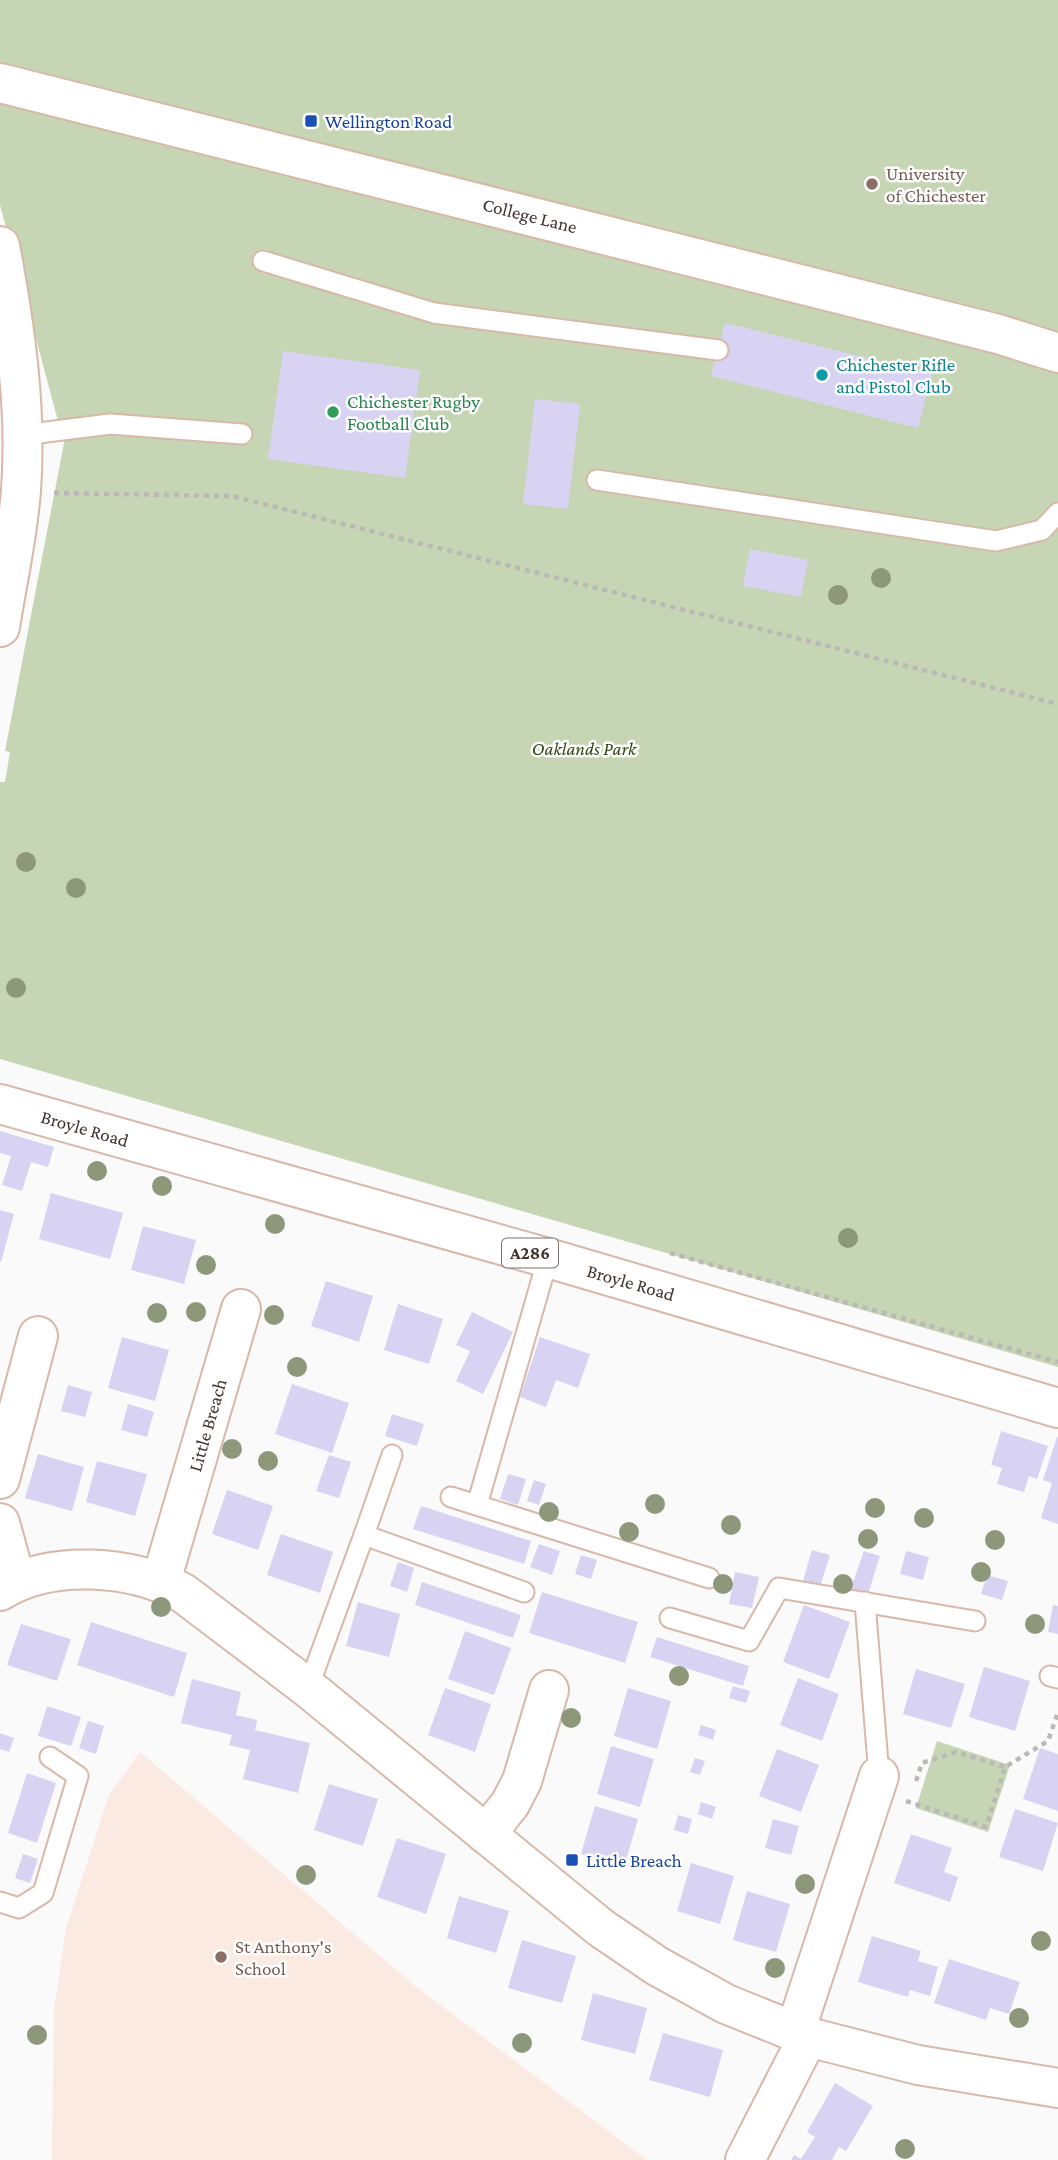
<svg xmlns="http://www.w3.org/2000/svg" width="1058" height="2160" font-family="'Crimson Pro',serif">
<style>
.built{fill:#fbeae2}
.green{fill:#c6d5b3}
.building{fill:#d8d3f3}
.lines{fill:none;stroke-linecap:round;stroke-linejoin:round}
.lane-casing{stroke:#d8b8a8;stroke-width:23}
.street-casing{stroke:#d8b8a8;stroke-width:42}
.secondary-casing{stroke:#d8b8a8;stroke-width:42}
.primary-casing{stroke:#d8b8a8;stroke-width:42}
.path{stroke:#bcb8b6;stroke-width:4.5;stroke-dasharray:5 5;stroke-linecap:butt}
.lane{stroke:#fff;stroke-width:19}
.street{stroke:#fff;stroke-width:38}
.secondary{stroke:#fff;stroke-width:38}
.primary{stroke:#fff;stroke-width:38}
.tree{fill:#8d987a}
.transit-dot{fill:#1a4fb4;stroke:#fff;stroke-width:2.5}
.education-dot{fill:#8d6e63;stroke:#fff;stroke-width:2.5}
.culture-dot{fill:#0f9aa8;stroke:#fff;stroke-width:2.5}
.leisure-dot{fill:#2e9e5b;stroke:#fff;stroke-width:2.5}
.labels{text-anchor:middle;stroke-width:5;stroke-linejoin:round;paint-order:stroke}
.shield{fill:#fff;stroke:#7a716d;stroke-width:2}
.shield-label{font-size:18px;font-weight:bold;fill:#41342e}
.transit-label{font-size:19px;fill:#164399;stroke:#fff;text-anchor:start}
.education-label{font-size:19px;fill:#785e54;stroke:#fff;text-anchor:start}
.street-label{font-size:19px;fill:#41342e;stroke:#fff}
.culture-label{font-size:19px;fill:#0d838f;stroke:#fff;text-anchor:start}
.leisure-label{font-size:19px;fill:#27864d;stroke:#fff;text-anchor:start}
.park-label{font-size:19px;font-style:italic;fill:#334712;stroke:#fff}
</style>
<rect width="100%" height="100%" fill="#fafafa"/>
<polygon class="built" points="140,1752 414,1985 647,2160 52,2160 54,2009 66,1928 109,1795"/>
<g class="green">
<polygon points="0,0 1058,0 1058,1367 0,1059 0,782 5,782 10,752 5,751 64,443 0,205"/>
<polygon points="937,1741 1010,1765 988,1832 916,1808"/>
</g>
<g class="building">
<polygon points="725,323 932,374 918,428 711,376"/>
<polygon points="283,351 420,370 405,478 268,459"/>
<polygon points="535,399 580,404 568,509 523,504"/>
<polygon points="750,549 808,560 801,597 743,586"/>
<polygon points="0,1131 54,1147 48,1167 31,1162 22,1191 2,1185 11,1156 0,1153"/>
<polygon points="51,1193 123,1213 110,1259 39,1239"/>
<polygon points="0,1210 14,1214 1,1262 0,1262"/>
<polygon points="143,1226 196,1240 184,1284 131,1270"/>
<polygon points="326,1281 373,1296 359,1342 311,1326"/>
<polygon points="398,1304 443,1319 429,1364 384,1350"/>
<polygon points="472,1312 513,1332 483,1394 456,1381 470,1351 456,1345"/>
<polygon points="122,1337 169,1350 155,1401 108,1388"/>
<polygon points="540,1337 590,1354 578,1388 556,1380 546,1407 520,1397"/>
<polygon points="292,1384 349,1403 332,1453 275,1434"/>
<polygon points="68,1385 92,1392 85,1417 61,1411"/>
<polygon points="128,1404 154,1412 147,1437 121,1430"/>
<polygon points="392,1414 424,1424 417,1446 385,1436"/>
<polygon points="1001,1431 1048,1446 1037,1479 1029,1476 1024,1492 997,1484 1002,1468 991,1465"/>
<polygon points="1057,1437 1058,1437 1058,1524 1041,1518 1052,1483 1043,1480"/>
<polygon points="38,1454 84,1467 72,1511 25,1498"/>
<polygon points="329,1455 351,1462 339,1498 316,1491"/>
<polygon points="97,1461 147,1474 135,1516 86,1502"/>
<polygon points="508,1474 526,1479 518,1505 500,1499"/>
<polygon points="534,1480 546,1484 539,1505 527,1501"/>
<polygon points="227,1490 273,1506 258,1550 212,1534"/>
<polygon points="421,1506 531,1541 524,1564 413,1529"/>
<polygon points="281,1534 333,1552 320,1593 267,1575"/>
<polygon points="539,1544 560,1551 552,1575 530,1567"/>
<polygon points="812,1550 830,1555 820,1587 803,1581"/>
<polygon points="864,1551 880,1556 868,1594 851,1588"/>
<polygon points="906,1551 929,1557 923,1580 900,1574"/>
<polygon points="581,1555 597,1560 591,1579 575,1574"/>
<polygon points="398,1562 414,1568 407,1592 390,1586"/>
<polygon points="735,1572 759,1577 752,1608 729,1604"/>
<polygon points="987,1575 1008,1581 1002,1600 981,1594"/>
<polygon points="422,1582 521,1615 513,1638 415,1605"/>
<polygon points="542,1592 638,1622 625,1663 529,1633"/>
<polygon points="358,1602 400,1614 389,1657 346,1646"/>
<polygon points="804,1605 850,1622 829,1679 783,1662"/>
<polygon points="1053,1605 1058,1606 1058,1634 1048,1632"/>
<polygon points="91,1622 187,1653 174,1697 77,1665"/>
<polygon points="21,1624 71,1639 57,1681 7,1665"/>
<polygon points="465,1631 511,1648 494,1695 448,1679"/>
<polygon points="657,1637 749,1666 743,1686 650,1657"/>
<polygon points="984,1667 1030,1681 1015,1731 969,1717"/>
<polygon points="916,1669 965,1684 951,1728 903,1714"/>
<polygon points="798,1678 839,1694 822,1741 780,1725"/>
<polygon points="192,1679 241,1692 236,1715 257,1720 255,1730 310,1743 298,1793 243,1779 250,1750 229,1745 232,1735 181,1723"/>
<polygon points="733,1686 750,1691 746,1703 729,1698"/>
<polygon points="445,1688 491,1704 475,1752 428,1735"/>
<polygon points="628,1688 671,1701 657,1749 614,1736"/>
<polygon points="47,1706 81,1717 71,1746 38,1736"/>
<polygon points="88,1721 104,1726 96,1754 79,1748"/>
<polygon points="701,1725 716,1730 713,1740 698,1735"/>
<polygon points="0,1733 14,1738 9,1752 0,1749"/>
<polygon points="611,1746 654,1759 640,1807 597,1794"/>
<polygon points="1040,1748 1058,1754 1058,1811 1023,1799"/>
<polygon points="777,1749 819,1765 801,1812 759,1796"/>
<polygon points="695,1758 705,1761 700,1775 690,1772"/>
<polygon points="27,1773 56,1783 37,1843 8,1833"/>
<polygon points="329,1784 378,1799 363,1846 314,1830"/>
<polygon points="701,1802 716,1807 712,1819 698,1814"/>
<polygon points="595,1806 638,1819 624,1867 581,1854"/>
<polygon points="1015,1809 1058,1823 1043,1871 999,1857"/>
<polygon points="678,1815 692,1819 688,1834 674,1830"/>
<polygon points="773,1819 799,1826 791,1855 765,1848"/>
<polygon points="911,1834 952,1848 944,1872 958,1877 950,1902 894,1883"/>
<polygon points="397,1838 446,1854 426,1914 377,1897"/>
<polygon points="23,1854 38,1859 30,1883 15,1878"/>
<polygon points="691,1863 734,1876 720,1924 677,1911"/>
<polygon points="747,1891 790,1904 776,1952 733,1940"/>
<polygon points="459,1896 509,1911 496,1953 447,1938"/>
<polygon points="872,1936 921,1951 918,1961 938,1967 930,1996 910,1990 908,1997 858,1982"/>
<polygon points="522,1940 576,1956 562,2003 508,1988"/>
<polygon points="949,1959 1020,1982 1009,2014 990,2008 986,2020 934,2003"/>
<polygon points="593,1993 647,2008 635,2054 581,2040"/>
<polygon points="663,2033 723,2050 710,2097 649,2080"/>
<polygon points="835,2083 873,2106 846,2151 839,2147 832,2160 791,2160 794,2155 801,2159 815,2137 807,2132"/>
</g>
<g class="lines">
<defs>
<g id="lane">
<polyline points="263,261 434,313 718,350"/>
<polyline points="23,435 110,424 242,434"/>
<polyline points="597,480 996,541 1042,530 1058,513"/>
<polyline points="451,1497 709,1578"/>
<polyline points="477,1505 548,1258"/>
<polyline points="364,1535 392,1455"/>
<polyline points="865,1602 879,1776"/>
<polyline points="670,1618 749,1641 779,1588 975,1621"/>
<polyline points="1050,1676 1058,1678"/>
<polyline points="308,1688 364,1535 524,1592"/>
<polyline points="0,1902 19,1908 43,1893 78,1776 50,1757"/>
</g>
<g id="street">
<polyline points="0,1479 38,1336"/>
<polyline points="0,1523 16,1581"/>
<polyline points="161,1581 241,1309"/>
<path d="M0 1591C51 1559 131 1565 183 1593L308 1688 601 1928 657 1966 726 2004 808 2037 918 2065 1058 2088"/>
<polyline points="486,1834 510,1804 522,1781 549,1690"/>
<polyline points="795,2032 879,1776"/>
<polyline points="745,2160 808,2037"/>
</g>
<g id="secondary">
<polyline points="0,83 998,334 1058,353"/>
<path d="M0 246C15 326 27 409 21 490 18 535 7 582 0 627"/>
</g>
<polyline id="primary" points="0,1104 548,1258 1058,1408"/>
</defs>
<use href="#lane" class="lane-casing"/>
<use href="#street" class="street-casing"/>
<use href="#secondary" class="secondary-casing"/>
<use href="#primary" class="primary-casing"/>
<g class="path">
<polyline points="54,493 232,496 1058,704"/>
<polyline points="670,1253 1058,1362"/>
<polyline points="916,1781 922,1763 956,1752 1005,1767"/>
<polyline points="906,1801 986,1827 1005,1767 1048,1741 1058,1712"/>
</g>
<use href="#lane" class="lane"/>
<use href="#street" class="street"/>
<use href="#secondary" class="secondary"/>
<use href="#primary" class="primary"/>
</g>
<g class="tree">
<circle cx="881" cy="578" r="10"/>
<circle cx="838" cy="595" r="10"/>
<circle cx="26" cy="862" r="10"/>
<circle cx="76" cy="888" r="10"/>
<circle cx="16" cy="988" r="10"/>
<circle cx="97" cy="1171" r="10"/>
<circle cx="162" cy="1186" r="10"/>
<circle cx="275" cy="1224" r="10"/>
<circle cx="848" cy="1238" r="10"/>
<circle cx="206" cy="1265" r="10"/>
<circle cx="196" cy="1312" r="10"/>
<circle cx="157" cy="1313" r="10"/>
<circle cx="274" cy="1315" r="10"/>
<circle cx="297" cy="1367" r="10"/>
<circle cx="232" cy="1449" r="10"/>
<circle cx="268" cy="1461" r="10"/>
<circle cx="655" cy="1504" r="10"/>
<circle cx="875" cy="1508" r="10"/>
<circle cx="549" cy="1512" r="10"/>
<circle cx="924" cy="1518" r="10"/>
<circle cx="731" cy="1525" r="10"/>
<circle cx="629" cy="1532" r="10"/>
<circle cx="868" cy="1539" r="10"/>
<circle cx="995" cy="1540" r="10"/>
<circle cx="981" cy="1572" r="10"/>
<circle cx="723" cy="1584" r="10"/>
<circle cx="843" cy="1584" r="10"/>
<circle cx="161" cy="1607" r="10"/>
<circle cx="1035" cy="1624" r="10"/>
<circle cx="679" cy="1676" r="10"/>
<circle cx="571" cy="1718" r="10"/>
<circle cx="306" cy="1875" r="10"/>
<circle cx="805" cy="1884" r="10"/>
<circle cx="1041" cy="1941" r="10"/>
<circle cx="775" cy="1968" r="10"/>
<circle cx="1019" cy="2018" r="10"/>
<circle cx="37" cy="2035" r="10"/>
<circle cx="522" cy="2043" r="10"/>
<circle cx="905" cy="2149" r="10"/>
</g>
<g class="transit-dot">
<rect x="304" y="114" width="14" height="14" rx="3.5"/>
<rect x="565" y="1853" width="14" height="14" rx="3.5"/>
</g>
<g class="education-dot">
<circle cx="872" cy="184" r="7"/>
<circle cx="221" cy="1957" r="7"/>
</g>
<circle class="culture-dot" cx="822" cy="375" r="7"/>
<circle class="leisure-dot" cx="333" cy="412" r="7"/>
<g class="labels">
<rect class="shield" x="502" y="1238.5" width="56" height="29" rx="5"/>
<g class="shield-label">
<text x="530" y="1259">A286</text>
</g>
<g class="transit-label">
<text x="325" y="128">Wellington Road</text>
<text x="586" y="1867">Little Breach</text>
</g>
<g class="education-label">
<text x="886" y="180">University<tspan x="886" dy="22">of Chichester</tspan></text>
<text x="235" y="1953">St Anthony's<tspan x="235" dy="22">School</tspan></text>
</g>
<g class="street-label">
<text transform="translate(530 215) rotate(14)" y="7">College Lane</text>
<text transform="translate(85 1128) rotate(16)" y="7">Broyle Road</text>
<text transform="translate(631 1282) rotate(16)" y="7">Broyle Road</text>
<text transform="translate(207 1425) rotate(-74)" y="7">Little Breach</text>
</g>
<g class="culture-label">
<text x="836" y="371">Chichester Rifle<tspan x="836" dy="22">and Pistol Club</tspan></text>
</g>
<g class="leisure-label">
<text x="347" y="408">Chichester Rugby<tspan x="347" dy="22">Football Club</tspan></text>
</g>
<g class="park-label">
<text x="584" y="755">Oaklands Park</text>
</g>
</g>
</svg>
